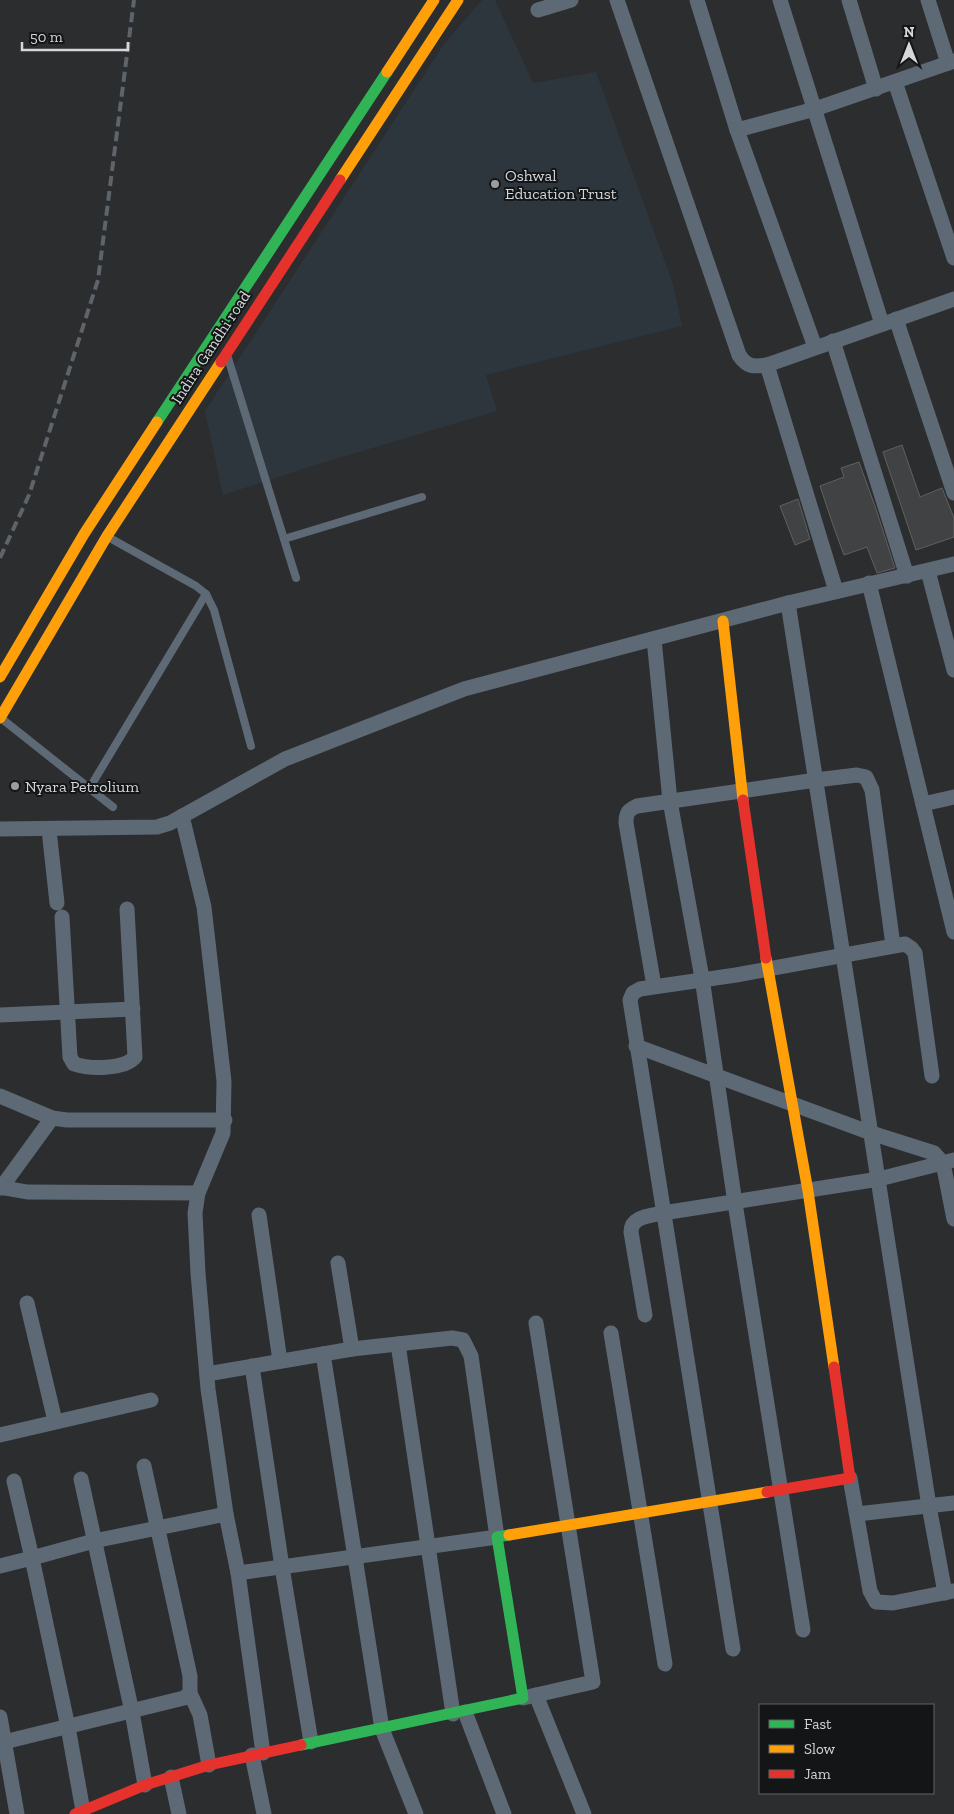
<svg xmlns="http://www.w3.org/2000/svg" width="954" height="1814" font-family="'Zilla Slab',serif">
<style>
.built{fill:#2e363d}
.building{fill:#404244;stroke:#5e6062}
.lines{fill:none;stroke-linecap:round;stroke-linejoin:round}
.lane{stroke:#5d6975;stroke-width:8}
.street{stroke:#5d6975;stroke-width:15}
.fast{stroke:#30b455;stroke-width:11}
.slow{stroke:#ff9f0a;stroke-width:11}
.jam{stroke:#e5322d;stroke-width:11}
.rail{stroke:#5d646a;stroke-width:4;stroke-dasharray:10 5;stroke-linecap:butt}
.poi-dot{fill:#9a9c9f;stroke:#131517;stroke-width:2}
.labels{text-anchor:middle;stroke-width:4;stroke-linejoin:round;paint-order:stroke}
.poi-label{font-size:16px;fill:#d5d8db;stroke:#131517;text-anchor:start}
.street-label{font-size:16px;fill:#d5d8db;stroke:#131517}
</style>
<rect width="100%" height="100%" fill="#2b2d2f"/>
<polygon class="built" points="482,0 495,0 533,83 596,72 673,284 682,326 486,375 497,411 312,466 223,495 205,411 444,44"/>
<g class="building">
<polygon points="902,445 920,497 942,488 954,518 954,537 916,550 883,452"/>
<polygon points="859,462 876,509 895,568 877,573 867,547 844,555 833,525 820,486 844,477 841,468"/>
<polygon points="798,499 810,539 795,545 780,506"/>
</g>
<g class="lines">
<g class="lane">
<polyline points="228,358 296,578"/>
<polyline points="108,537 196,586 206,594 214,610 251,746"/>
<polyline points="284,539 422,497"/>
<polyline points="2,719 113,807"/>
<polyline points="89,789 206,594"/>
</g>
<g class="street">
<path d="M617 0 739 355C747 367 753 367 767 365L954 299"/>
<polyline points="697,0 737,130 815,347"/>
<polyline points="780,0 882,324"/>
<polyline points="849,0 876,89"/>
<polyline points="928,0 948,63"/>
<polyline points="538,10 571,0"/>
<polyline points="895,82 954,258"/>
<polyline points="737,130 815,109 954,61"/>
<polyline points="896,319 954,493"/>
<polyline points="833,341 907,576"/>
<polyline points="767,365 836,591"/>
<polyline points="928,571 954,670"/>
<polyline points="869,583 954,932"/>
<polyline points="788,603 929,1506 945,1593"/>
<polyline points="654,639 670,801 702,978 735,1203 803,1630"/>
<polyline points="923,804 954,797"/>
<polyline points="182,816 204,907 224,1081 223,1133 198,1193 195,1213 198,1273 208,1389 226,1514"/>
<polyline points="0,829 157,827 170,823 285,759 464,689 788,603 954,564"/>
<polyline points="49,830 57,903"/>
<path d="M62 917 70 1057 74 1064C89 1069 124 1070 135 1057L127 909"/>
<path d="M654 986 626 823C626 813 628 810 637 806L816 780 857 775 866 777 872 790 893 945"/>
<polyline points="0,1015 133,1009"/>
<polyline points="636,1046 871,1133 934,1153 943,1163 954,1219"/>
<polyline points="0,1096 52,1118 67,1120 225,1120"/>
<polyline points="0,1187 27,1192 198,1193"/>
<polyline points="1,1188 52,1118"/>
<polyline points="259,1215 280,1361"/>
<polyline points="338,1263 352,1349"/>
<polyline points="27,1303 55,1421"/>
<path d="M645 1315 631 1232C631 1216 650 1216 663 1213L879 1179 954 1160"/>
<polyline points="611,1333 665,1664"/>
<polyline points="398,1344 453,1714"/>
<polyline points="323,1354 382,1729 416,1814"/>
<polyline points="252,1366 282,1567 311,1742"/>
<polyline points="207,1374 352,1349 452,1338 463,1340 471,1356 497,1537 238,1573 263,1753"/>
<polyline points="0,1435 151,1400"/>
<polyline points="850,1478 870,1591 876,1602 893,1603 953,1591"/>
<polyline points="81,1479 132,1712 145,1785"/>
<polyline points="14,1481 32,1558 94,1541 226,1514 238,1573"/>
<polyline points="857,1514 954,1503"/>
<polyline points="0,1566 32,1558 68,1727 83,1811"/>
<polyline points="733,1649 630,1000 633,993 640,989 736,975 905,944 911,948 915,953 932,1076"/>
<polyline points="190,1693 200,1715 209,1765"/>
<polyline points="536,1695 584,1814"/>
<polyline points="523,1698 593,1682 536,1323"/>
<polyline points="465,1712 504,1814"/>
<polyline points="0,1717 17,1814"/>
<polyline points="0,1743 184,1698 190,1693 190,1676 144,1466"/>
<polyline points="252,1755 264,1814"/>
<polyline points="171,1777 179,1814"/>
</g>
<g class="fast">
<polyline points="157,422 387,72"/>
<polyline points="301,1745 523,1698 497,1537 509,1535"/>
</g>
<g class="slow">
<polyline points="387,72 434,0"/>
<polyline points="340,180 458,0"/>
<polyline points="723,621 743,800"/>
<polyline points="0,677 84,534 157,422"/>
<polyline points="0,718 107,536 221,362"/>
<polyline points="766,958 808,1191 834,1367"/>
<polyline points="509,1535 767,1492"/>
</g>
<g class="jam">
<polyline points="221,362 340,180"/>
<polyline points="743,800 766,958"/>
<polyline points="767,1492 850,1478 834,1367"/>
<polyline points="75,1814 145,1785 209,1765 301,1745"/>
</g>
<polyline class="rail" points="0,558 29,495 98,280 134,0"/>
</g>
<g class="poi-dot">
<circle cx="495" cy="184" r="5"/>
<circle cx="15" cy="786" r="5"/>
</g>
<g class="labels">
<g class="poi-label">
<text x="505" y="181">Oshwal<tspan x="505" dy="18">Education Trust</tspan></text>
<text x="25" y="792">Nyara Petrolium</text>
</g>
<g class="street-label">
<text transform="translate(210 347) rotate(-57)" y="6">Indira Gandhi road</text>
</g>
</g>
<rect x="759" y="1704" width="175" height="90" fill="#131517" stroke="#616365"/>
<rect x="769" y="1720" width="25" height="8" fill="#30b455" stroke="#616365"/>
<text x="804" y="1729" font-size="15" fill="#d5d8db">Fast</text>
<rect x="769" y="1745" width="25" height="8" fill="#ff9f0a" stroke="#616365"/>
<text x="804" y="1754" font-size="15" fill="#d5d8db">Slow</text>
<rect x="769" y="1770" width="25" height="8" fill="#e5322d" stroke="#616365"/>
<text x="804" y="1779" font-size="15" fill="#d5d8db">Jam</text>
<g transform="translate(909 45)" stroke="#131517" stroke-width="4" paint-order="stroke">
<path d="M0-4L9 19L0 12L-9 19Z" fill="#d5d8db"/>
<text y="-8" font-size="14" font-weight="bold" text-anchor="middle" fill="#d5d8db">N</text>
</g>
<path d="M22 42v8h106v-8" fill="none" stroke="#d5d8db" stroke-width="2.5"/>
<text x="30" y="42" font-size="15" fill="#d5d8db" stroke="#131517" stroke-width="4" paint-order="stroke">50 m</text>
</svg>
